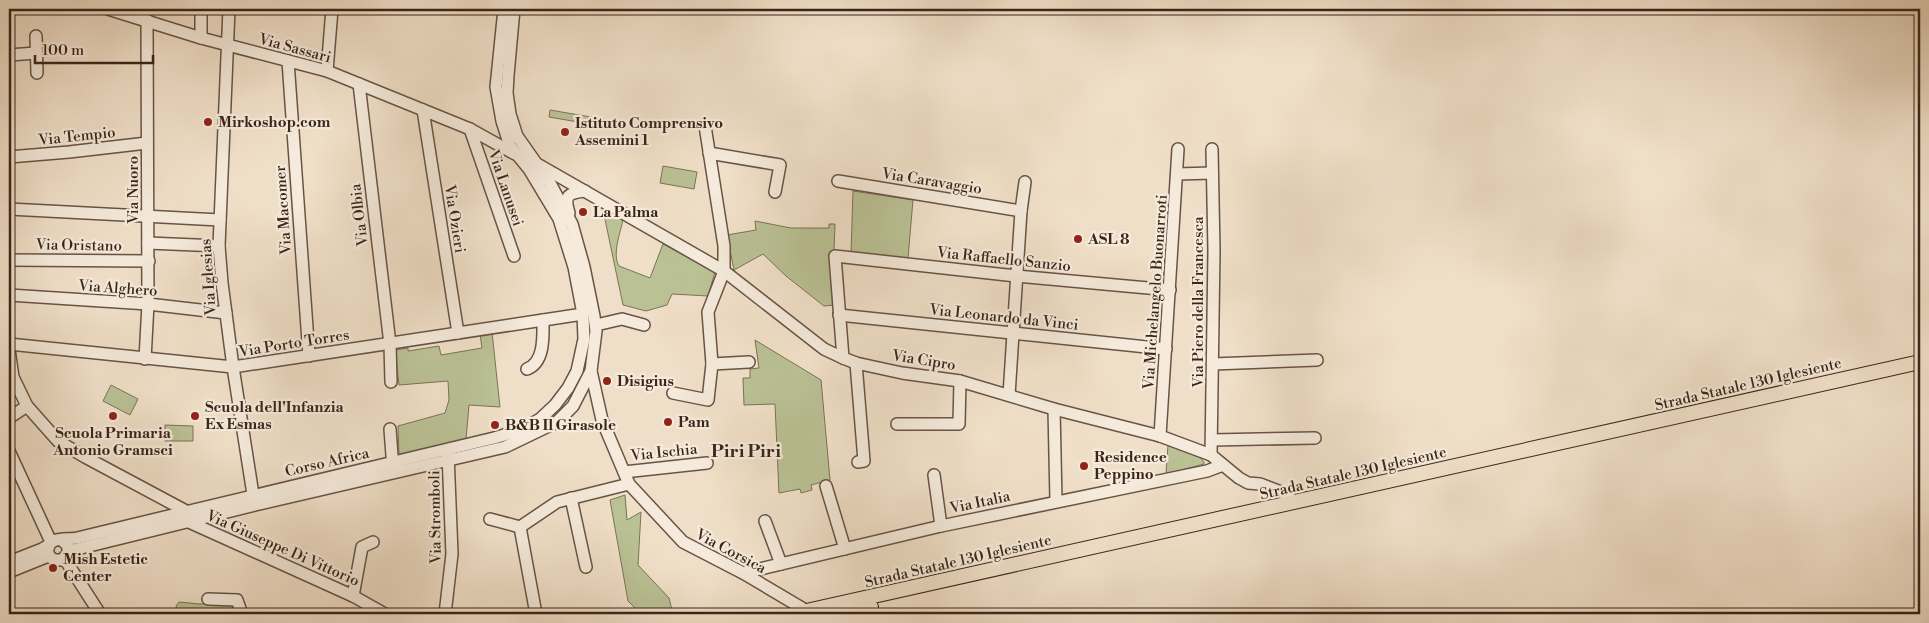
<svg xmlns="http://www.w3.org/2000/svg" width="1929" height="623" font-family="'Libre Bodoni',serif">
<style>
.green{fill:#bac195;stroke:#7a7357}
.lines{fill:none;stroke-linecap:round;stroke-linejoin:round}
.minor-casing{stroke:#685445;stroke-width:14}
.major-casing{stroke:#3a2519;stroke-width:16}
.minor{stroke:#f5eadb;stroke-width:11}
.major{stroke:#f0dfc8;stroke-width:14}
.poi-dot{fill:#8f2418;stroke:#f5eadb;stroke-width:2}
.labels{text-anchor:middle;stroke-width:4.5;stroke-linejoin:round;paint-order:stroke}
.street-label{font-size:15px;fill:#3a2519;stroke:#f5eadb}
.poi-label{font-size:15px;font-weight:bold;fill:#3a2519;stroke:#f5eadb;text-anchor:start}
.quarter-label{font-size:18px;font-weight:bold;fill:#3a2519;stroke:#f5eadb}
</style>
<rect width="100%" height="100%" fill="#f0dfc8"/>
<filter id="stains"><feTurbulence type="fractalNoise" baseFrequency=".004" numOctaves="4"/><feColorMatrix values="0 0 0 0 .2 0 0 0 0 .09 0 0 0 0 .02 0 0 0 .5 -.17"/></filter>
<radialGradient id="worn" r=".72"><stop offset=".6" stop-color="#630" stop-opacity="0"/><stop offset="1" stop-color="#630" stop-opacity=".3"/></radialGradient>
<g class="green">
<polygon points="550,110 620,122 619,129 549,117"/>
<polygon points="663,166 697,172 694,189 660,183"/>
<polygon points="853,191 913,200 908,258 851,254"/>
<path d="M603 210 623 220C620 234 612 254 619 266L650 278 663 244 715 272 708 296 672 294 667 305 646 311 623 305Z"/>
<polygon points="755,221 791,228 829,228 829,224 835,224 834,252 830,252 835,305 824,306 786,276 763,254 734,270 727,235 756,230"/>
<polygon points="492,332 500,407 469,405 466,439 399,455 398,426 445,413 449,400 448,381 399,385 395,350 408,348 408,351 439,346 441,355 482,348 480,334"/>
<polygon points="755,340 821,380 830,480 811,485 812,490 801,493 800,489 779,493 775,404 744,405 743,378 750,378 750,369 759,368"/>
<polygon points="111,385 138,399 130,415 103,401"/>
<polygon points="165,425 193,426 193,441 165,441"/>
<polygon points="1168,445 1200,457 1204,462 1204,464 1166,474"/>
<polygon points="625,495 627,520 641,512 638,565 669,598 673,614 636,614 635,608 628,601 610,500"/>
<polygon points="179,602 200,604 232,603 236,614 178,614 176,606"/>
</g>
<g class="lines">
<defs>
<g id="minor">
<polyline points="108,9 201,38 327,71 470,129 515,154"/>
<polyline points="229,9 219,246 222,283 233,367 254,501"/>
<polyline points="36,36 37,73"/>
<polyline points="201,38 201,9"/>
<polyline points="9,55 36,53"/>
<polyline points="288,61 309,356"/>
<polyline points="327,71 332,9"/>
<polyline points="359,84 390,344 391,382"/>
<polyline points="423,110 458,333"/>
<polyline points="470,129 514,256"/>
<polyline points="709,153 780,165 775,192"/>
<polyline points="9,157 69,152 147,143"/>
<polyline points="539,165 724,271 824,349 843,358 856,363 902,373 960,381 1054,409 1160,436 1211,455 1239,478 1248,483 1260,484 1289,495"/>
<polyline points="1177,174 1212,173"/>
<polyline points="838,181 1021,211"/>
<polyline points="9,209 220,220"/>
<path d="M569 213C564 196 567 193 585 191"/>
<polyline points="148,243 219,246"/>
<polyline points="9,260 149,261"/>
<polyline points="9,295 148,304 226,313"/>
<polyline points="839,315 1166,349"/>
<polyline points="596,325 622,319 644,325"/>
<polyline points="9,344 233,367 583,314"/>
<polyline points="9,349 13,377 27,406 58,441 85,457 186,511 189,522 353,596 385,614"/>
<polyline points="843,358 835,256 1016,276 1170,290"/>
<polyline points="145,359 148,304 147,20"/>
<polyline points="856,363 864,461 858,462"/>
<polyline points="712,364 749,362"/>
<polyline points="1213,364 1317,360"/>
<path d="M527 369C545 362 543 336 543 320"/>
<polyline points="591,371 602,420 629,484 683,542 743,573 807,611"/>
<polyline points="673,393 708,400 712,364 708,312 724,271 724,246 705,126"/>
<polyline points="1009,395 1021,211 1025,182"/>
<polyline points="1054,409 1056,501"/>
<polyline points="9,418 27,406"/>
<polyline points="897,424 959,424 960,381"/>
<polyline points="390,429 393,469"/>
<polyline points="1160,436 1178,149"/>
<polyline points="1212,440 1315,438"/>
<polyline points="9,451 51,542"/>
<polyline points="1211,455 1214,251 1212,149"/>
<polyline points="624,472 707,463"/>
<polyline points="934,475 941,526"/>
<polyline points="826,486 845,549"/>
<polyline points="571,498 586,567"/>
<polyline points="490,519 520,527"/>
<polyline points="765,521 781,564"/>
<path d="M62 540 68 546V553L62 560H54C50 557 47 555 48 549 49 536 68 540 77 538L494 438 521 430 540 419 555 405 568 388 577 371 584 339 583 314 574 267 559 219 529 169 510 146 502 121 496 87 504 9"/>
<polyline points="69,551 255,505 505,447 557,422 573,406 591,371 596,331 594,316 584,267 572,224 550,183 517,136 510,114 507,93 508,75 514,9"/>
<polyline points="66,557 66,561 100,614"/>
<polyline points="9,562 42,549 49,545"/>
<polyline points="9,572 46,557 50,557"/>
<polyline points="743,573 941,526 1207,471 1223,465"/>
<polyline points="353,596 362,547 373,542"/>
<polyline points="208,599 237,600 242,614"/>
<polyline points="445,614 452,554 448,454"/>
<polyline points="536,614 520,527 557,502 629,484"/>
</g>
<g id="major">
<polyline points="793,614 1920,362"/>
<polyline points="838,614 871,607"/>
</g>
</defs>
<use href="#minor" class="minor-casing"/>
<use href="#major" class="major-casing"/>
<use href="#minor" class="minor"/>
<use href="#major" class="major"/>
</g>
<g class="poi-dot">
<circle cx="208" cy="122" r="5"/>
<circle cx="565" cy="132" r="5"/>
<circle cx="583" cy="212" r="5"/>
<circle cx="1078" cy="239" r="5"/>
<circle cx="607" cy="381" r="5"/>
<circle cx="113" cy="416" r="5"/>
<circle cx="195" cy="416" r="5"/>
<circle cx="668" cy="422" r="5"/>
<circle cx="495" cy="425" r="5"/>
<circle cx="1084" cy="466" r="5"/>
<circle cx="53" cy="568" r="5"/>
</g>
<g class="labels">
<g class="street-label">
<text transform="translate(295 48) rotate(15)" y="5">Via Sassari</text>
<text transform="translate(77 136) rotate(-6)" y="5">Via Tempio</text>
<text transform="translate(932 181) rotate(9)" y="5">Via Caravaggio</text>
<text transform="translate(506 188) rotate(71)" y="5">Via Lanusei</text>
<text transform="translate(133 190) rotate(-90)" y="5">Via Nuoro</text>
<text transform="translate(283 210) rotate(-94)" y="5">Via Macomer</text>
<text transform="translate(359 215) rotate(-97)" y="5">Via Olbia</text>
<text transform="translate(455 219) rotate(81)" y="5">Via Ozieri</text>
<text transform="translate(79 245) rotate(1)" y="5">Via Oristano</text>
<text transform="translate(1004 259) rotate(6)" y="5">Via Raffaello Sanzio</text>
<text transform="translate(208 277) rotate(-94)" y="5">Via Iglesias</text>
<text transform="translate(118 288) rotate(4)" y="5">Via Alghero</text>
<text transform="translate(1155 292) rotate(-86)" y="5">Via Michelangelo Buonarroti</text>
<text transform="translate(1198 302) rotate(-90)" y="5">Via Piero della Francesca</text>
<text transform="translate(1004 317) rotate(6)" y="5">Via Leonardo da Vinci</text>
<text transform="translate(294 343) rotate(-9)" y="5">Via Porto Torres</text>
<text transform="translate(924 360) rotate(9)" y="5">Via Cipro</text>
<text transform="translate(1748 384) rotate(-13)" y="5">Strada Statale 130 Iglesiente</text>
<text transform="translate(664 452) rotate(-6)" y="5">Via Ischia</text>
<text transform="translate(327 462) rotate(-13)" y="5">Corso Africa</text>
<text transform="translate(1353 473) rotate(-13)" y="5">Strada Statale 130 Iglesiente</text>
<text transform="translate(980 502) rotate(-12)" y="5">Via Italia</text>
<text transform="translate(435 517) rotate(-91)" y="5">Via Stromboli</text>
<text transform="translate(283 548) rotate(24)" y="5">Via Giuseppe Di Vittorio</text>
<text transform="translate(731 551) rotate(28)" y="5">Via Corsica</text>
<text transform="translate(958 561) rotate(-13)" y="5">Strada Statale 130 Iglesiente</text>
</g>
<g class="poi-label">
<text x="218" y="127">Mirkoshop.com</text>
<text x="575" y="128">Istituto Comprensivo<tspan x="575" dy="17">Assemini 1</tspan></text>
<text x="593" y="217">La Palma</text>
<text x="1088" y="244">ASL 8</text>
<text x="617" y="386">Disigius</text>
<text x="205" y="412">Scuola dell'Infanzia<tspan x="205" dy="17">Ex Esmas</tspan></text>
<text x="678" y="427">Pam</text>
<text x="505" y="430">B&amp;B Il Girasole</text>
<text x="113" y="438" text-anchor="middle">Scuola Primaria<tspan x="113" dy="17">Antonio Gramsci</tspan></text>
<text x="1094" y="462">Residence<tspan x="1094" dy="17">Peppino</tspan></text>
<text x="63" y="564">Mish Estetic<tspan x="63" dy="17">Center</tspan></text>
</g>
<g class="quarter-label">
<text x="746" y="457">Piri Piri</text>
</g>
</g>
<rect width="1929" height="623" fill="none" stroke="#f0dfc8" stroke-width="30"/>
<rect x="10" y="10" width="1909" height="603" fill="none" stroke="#3a2519" stroke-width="2.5"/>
<rect x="15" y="15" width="1899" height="593" fill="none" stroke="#3a2519"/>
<path d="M35 55v8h118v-8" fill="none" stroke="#3a2519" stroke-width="2.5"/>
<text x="42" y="55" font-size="15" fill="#3a2519" stroke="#f5eadb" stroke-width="4" paint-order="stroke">100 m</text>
<rect width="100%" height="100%" filter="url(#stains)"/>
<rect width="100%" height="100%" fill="url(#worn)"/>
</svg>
